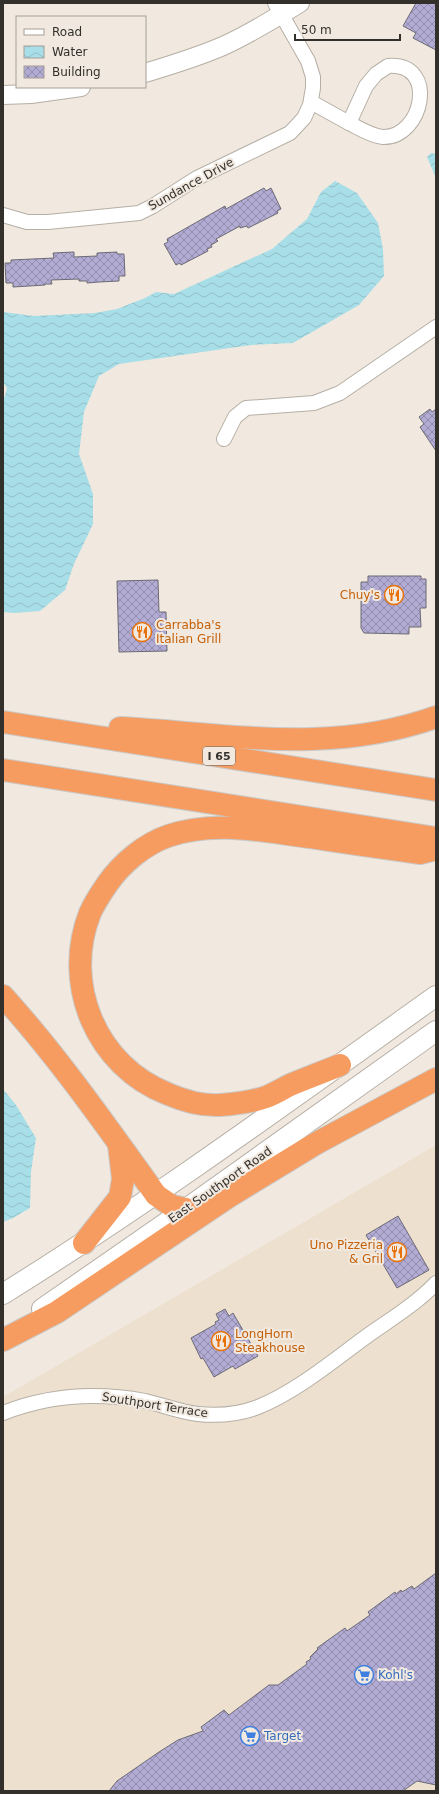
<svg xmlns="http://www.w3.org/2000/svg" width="439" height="1794" font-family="'DejaVu Sans',sans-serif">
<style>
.built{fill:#ede0cf}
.water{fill:url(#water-waves)}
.building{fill:url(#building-cross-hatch);stroke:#6c6a75}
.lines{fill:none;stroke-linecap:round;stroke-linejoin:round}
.minor-casing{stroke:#b6afa5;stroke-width:16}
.tertiary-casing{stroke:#b6afa5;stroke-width:20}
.secondary-casing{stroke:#b6afa5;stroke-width:22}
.motorway-casing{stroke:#cac9c8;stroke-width:24}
.minor{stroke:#fff;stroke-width:14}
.tertiary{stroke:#fff;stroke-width:18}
.secondary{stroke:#fff;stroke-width:20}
.motorway{stroke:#f69c60;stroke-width:22}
.labels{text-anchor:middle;stroke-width:4;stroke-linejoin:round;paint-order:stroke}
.shield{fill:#f1e9df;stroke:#6c6862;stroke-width:1}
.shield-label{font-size:11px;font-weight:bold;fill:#33302c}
.street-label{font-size:12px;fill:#33302c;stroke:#f1e9df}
.food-label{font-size:12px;fill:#c56008;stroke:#f1e9df;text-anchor:end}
.shop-label{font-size:12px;fill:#366cbe;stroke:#f1e9df;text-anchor:start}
</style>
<defs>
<pattern id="water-waves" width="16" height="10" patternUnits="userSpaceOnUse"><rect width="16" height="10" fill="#a8dee8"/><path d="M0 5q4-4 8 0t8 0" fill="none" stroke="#91bfc7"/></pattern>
<pattern id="building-cross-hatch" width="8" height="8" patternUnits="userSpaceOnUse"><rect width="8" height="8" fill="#b2abd4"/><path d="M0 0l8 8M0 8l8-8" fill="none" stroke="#918cac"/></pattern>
</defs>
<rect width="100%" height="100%" fill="#f1e9df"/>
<polygon class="built" points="436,1145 436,1791 3,1791 3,1397"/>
<g class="water">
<polygon points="431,153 436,154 436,178 427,157"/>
<polygon points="335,181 357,193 378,223 383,249 384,276 359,305 293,343 251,345 119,364 99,376 84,412 79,454 93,494 93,524 74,564 65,590 40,611 14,613 3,612 3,402 7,388 3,382 3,312 34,316 95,313 117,309 145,298 156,292 174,294 272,249 307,219 321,192"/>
<polygon points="3,1089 16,1105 36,1138 31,1172 30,1208 13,1218 3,1222"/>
</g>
<g class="building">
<polygon points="416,3 436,3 436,50 413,38 416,33 403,26"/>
<polygon points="264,188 266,191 271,188 281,209 277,211 278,213 248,228 247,226 240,228 240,226 216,239 218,241 211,245 212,247 207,249 208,251 181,265 180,263 176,265 164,244 168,242 167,239 225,206 226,209"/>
<polygon points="74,252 74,257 97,256 97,253 117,252 117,254 124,254 125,276 119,276 119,281 99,282 87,283 87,281 79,281 79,279 51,280 52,284 45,284 45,285 13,287 13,283 6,283 5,263 11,263 11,260 54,258 53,253"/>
<polygon points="430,409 432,412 436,409 436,451 420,427 424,424 419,417"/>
<polygon points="368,576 421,576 421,579 426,579 426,608 420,608 421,627 409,627 409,634 364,633 361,628 361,582 368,582"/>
<polygon points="158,580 159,612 166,612 167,651 119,652 117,581"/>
<polygon points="398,1216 429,1270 397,1288 366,1235"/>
<polygon points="225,1309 229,1316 233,1313 258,1356 235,1369 233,1366 214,1377 203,1358 201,1359 191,1338 216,1324 215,1322 219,1320 216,1314"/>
<polygon points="436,1573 436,1785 417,1781 403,1791 109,1791 117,1781 159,1752 178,1740 203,1731 201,1727 224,1710 229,1715 269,1685 278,1685 307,1664 306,1662 311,1659 310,1657 318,1649 317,1648 345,1628 347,1631 370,1615 368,1612 395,1592 396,1594 401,1590 402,1592 412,1586 414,1589"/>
</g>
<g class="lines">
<defs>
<g id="minor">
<path d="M388 66C439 62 423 138 383 137 371 136 359 128 349 123L366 86 376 74Z"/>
<polyline points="311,102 349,123"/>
<polyline points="3,215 27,222 48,222 139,213 153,206 197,178 290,133 304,118 310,105 313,88 313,77 308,61 275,3"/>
<polyline points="224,439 235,417 246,408 314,403 340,393 436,327"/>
<path d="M3 1413C49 1395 97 1392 145 1401 163 1405 180 1412 198 1414 218 1416 240 1414 258 1407 296 1392 334 1360 367 1336 391 1319 416 1304 436 1283"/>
</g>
<g id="tertiary">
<path d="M145 73C171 65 198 57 223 46 250 34 275 18 300 3"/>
<polyline points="3,95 31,94 81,87"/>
</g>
<g id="secondary">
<path d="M3 1294C152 1201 293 1098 436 996"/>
<polyline points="42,1309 186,1209 436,1031"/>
</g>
<g id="motorway">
<polyline points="3,722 436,790"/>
<path d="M120 728C230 734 329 755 436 717"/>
<polyline points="3,770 436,838"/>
<path d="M3 996C59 1058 107 1127 156 1195L172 1206 186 1209"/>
<path d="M340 1065C323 1072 307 1078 290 1085 282 1089 274 1094 266 1097 252 1102 235 1104 220 1105 202 1106 184 1101 168 1094 96 1066 62 984 90 913 95 902 101 893 108 883 122 863 145 844 168 836 214 820 262 831 309 837 346 843 383 848 420 853L436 849"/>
<polyline points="84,1243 120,1197 123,1179 119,1145"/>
<polyline points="3,1340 57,1312 228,1197 315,1144 436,1079"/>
</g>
</defs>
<use href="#minor" class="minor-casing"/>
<use href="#tertiary" class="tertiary-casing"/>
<use href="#secondary" class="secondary-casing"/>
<use href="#motorway" class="motorway-casing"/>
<use href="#minor" class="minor"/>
<use href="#tertiary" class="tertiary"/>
<use href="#secondary" class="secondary"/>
<use href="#motorway" class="motorway"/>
</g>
<defs>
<symbol id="restaurant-ring" viewBox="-11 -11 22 22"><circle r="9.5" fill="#f1e9df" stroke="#e8710a" stroke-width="1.5"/><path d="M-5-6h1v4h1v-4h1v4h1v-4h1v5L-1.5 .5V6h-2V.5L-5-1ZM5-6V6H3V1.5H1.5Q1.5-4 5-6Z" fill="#e8710a"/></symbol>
<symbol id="supermarket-ring" viewBox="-11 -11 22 22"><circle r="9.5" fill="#f1e9df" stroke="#3f7fe0" stroke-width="1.5"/><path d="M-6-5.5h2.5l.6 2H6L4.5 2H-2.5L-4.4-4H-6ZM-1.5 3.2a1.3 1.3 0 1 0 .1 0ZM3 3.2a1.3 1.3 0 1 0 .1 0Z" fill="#3f7fe0"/></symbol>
</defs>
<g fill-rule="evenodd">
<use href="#restaurant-ring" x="383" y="584" width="22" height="22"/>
<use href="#restaurant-ring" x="131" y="621" width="22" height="22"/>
<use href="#restaurant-ring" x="386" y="1241" width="22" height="22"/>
<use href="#restaurant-ring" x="210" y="1330" width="22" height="22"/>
<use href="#supermarket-ring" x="353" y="1664" width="22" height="22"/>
<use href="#supermarket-ring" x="239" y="1725" width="22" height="22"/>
</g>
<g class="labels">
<rect class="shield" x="203" y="747" width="32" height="18" rx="3"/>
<g class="shield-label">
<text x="219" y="760">I 65</text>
</g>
<g class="street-label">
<text transform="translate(191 184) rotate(-29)" y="4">Sundance Drive</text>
<text transform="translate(220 1185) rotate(-35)" y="4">East Southport Road</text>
<text transform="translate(155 1405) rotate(9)" y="4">Southport Terrace</text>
</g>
<g class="food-label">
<text x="380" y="599">Chuy's</text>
<text x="156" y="629" text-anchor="start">Carrabba's<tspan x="156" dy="14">Italian Grill</tspan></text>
<text x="383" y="1249">Uno Pizzeria<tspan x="383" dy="14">&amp; Gril</tspan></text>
<text x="235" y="1338" text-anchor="start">LongHorn<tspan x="235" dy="14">Steakhouse</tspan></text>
</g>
<g class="shop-label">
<text x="378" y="1679">Kohl's</text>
<text x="264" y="1740">Target</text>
</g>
</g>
<rect width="439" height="1794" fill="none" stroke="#33302c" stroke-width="8"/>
<rect x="16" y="16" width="130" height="72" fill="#f1e9df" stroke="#a59f97"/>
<rect x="24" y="29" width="20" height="6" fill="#ffffff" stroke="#a59f97"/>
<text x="52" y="36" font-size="12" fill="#33302c">Road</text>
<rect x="24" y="46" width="20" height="12" fill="url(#water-waves)" stroke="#a59f97"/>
<text x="52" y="56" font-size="12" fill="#33302c">Water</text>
<rect x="24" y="66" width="20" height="12" fill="url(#building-cross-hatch)" stroke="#a59f97"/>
<text x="52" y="76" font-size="12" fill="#33302c">Building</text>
<path d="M295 34v6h105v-6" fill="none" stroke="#33302c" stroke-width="2"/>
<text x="301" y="34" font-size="12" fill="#33302c" stroke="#f1e9df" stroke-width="3" paint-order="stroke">50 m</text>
</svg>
